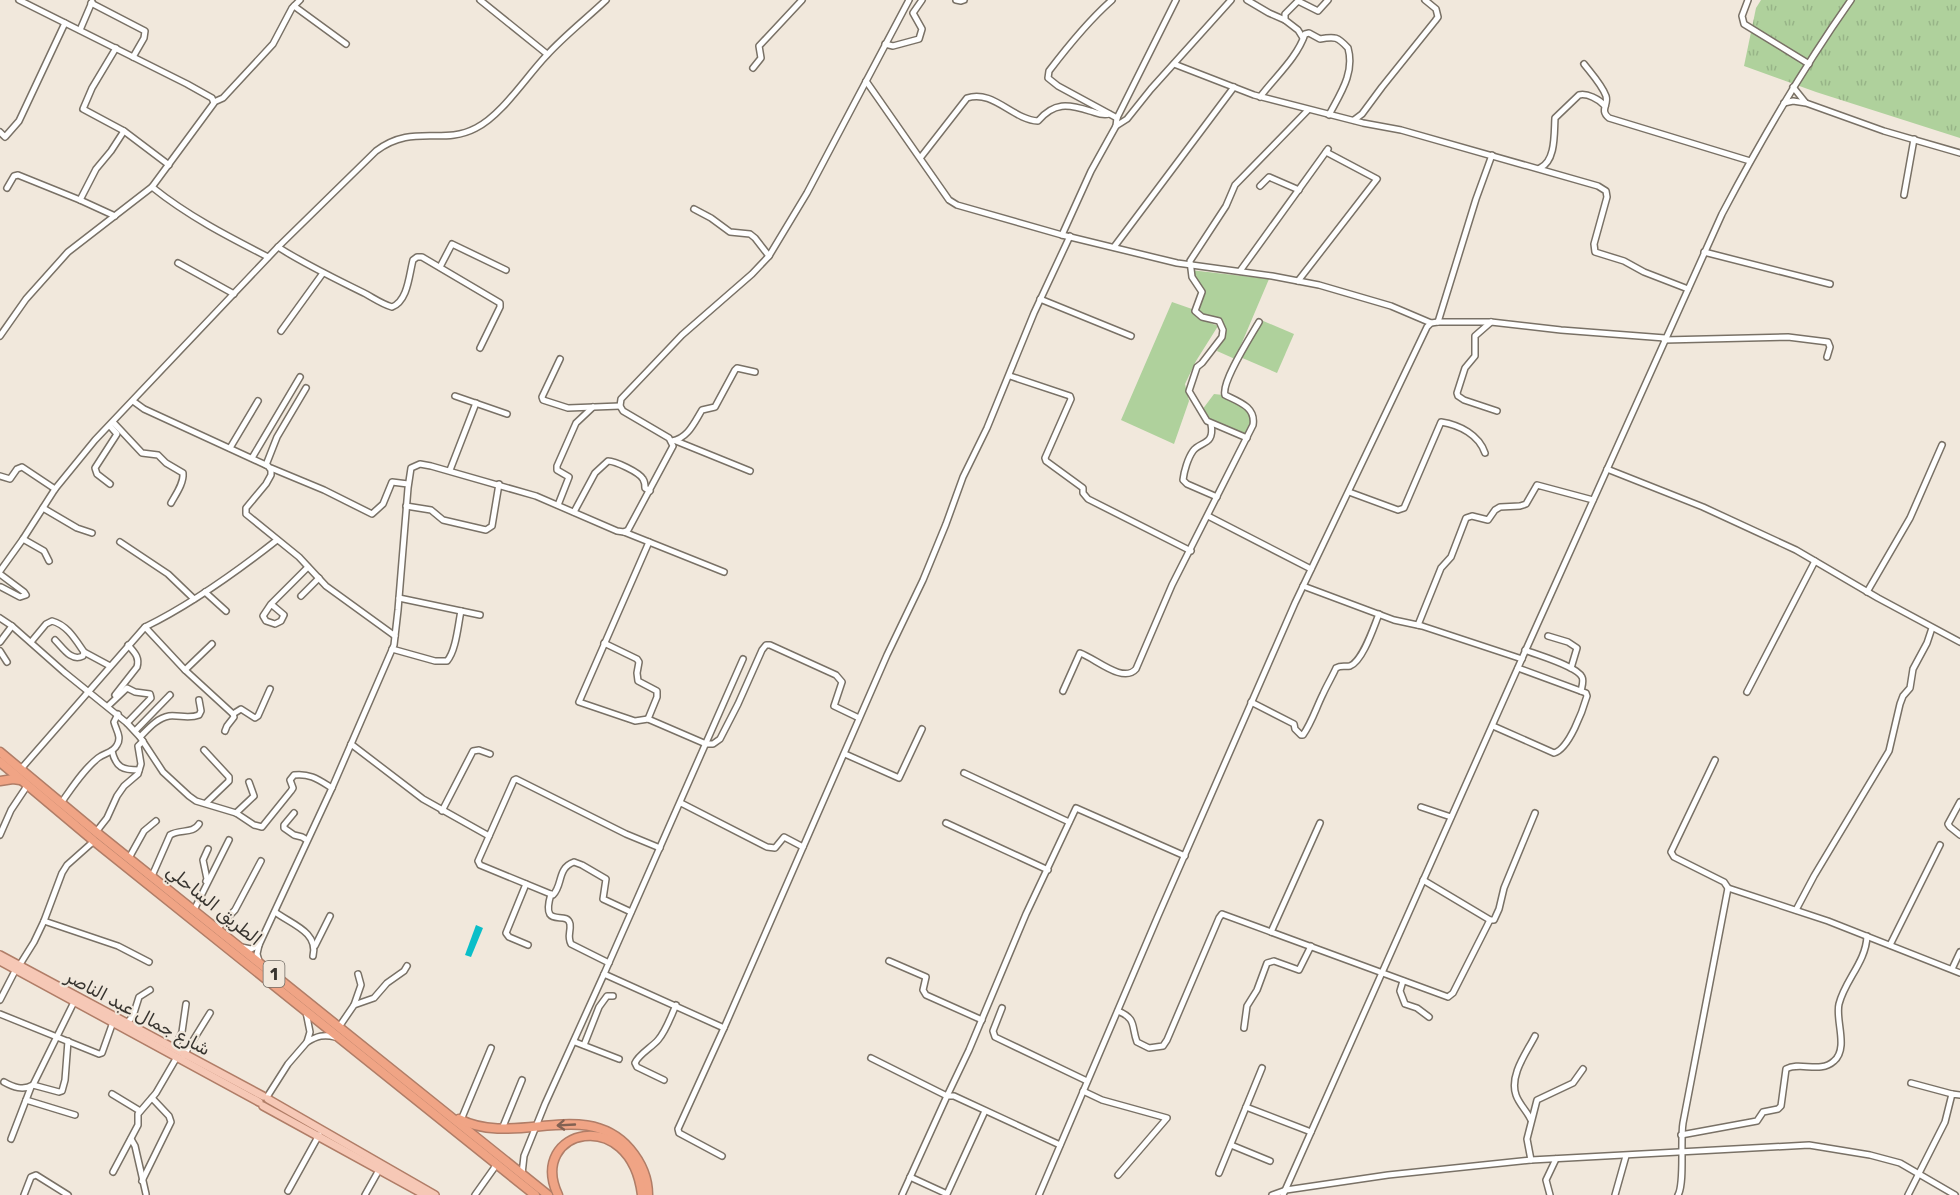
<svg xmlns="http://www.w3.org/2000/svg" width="1960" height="1195" font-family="Rubik,Vazirmatn,sans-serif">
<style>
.green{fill:#afd19c}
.park{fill:url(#park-tufts)}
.water{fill:#0abec8}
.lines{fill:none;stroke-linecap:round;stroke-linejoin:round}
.minor-casing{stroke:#797166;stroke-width:8}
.major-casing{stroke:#b07d67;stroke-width:10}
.highway-casing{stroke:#b07d67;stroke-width:11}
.minor{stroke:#fff;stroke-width:5}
.major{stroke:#f6c8b6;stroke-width:7}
.highway{stroke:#f0a485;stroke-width:8}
.oneway{stroke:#826152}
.labels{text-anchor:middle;stroke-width:4.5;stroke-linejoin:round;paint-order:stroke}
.shield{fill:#f1e8dc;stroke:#706b64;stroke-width:1.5}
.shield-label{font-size:16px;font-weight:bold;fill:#383530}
.street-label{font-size:18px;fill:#383530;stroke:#f1e8dc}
</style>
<defs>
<pattern id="park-tufts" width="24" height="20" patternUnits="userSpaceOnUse" patternTransform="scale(1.5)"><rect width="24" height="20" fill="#afd19c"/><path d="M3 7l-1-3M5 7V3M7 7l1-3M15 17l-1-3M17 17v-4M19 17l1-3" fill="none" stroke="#97b487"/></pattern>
</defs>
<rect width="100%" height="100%" fill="#f1e8dc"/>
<g class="green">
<polygon points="1190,270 1269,279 1235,359 1217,351 1226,330 1221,318 1201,314 1198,309 1204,292"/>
<polygon points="1172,302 1192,309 1196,317 1218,326 1196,361 1185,384 1189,401 1174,444 1121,420"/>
<polygon points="1261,320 1294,334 1277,373 1240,357"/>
<polygon points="1214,394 1223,395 1250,411 1252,423 1246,434 1210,421 1202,410"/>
</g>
<polygon class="park" points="1761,0 1960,0 1960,138 1816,92 1744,66 1756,8"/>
<polygon class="water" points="476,925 483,928 471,957 465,955"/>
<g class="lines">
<defs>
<g id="minor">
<polyline points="480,0 547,54"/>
<polyline points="956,0 961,1 964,0"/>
<path d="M1112 0C1088 21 1068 46 1049 71L1048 78 1058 86 1117 118"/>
<polyline points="1247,0 1269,13 1285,20"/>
<polyline points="1748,0 1742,16 1744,24 1809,64"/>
<polyline points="91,3 145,31 144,38 133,57"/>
<polyline points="294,6 346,44"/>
<polyline points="80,30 92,2"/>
<polyline points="1303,38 1298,30 1285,20 1285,14 1298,1 1318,11 1328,0"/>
<polyline points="885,44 893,46 919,39 922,29 913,13 922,0"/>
<polyline points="116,48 92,88 83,109 124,131 169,165"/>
<polyline points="1174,64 1254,95 1363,123 1401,130 1598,186 1606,191 1607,197 1594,244 1595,252 1624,261 1644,272 1688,289"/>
<path d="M1584 64C1591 73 1602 85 1606 96 1609 105 1599 110 1609 118L1750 161"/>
<polyline points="753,68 761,58 759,46 802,0"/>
<polyline points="866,81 949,200 957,205 1062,235 1177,263 1272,276 1319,285 1391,306 1431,323"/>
<polyline points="1793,87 1805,102"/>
<path d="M1260 97C1275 77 1297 58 1305 34L1309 33 1320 39C1335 36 1338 37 1348 48 1355 73 1340 94 1329 115"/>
<polyline points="214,102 223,98 273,44 292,8 300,0"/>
<polyline points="1784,103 1793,101 1806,103 1884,131 1960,153"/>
<polyline points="1354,120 1362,114 1382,87 1435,21 1438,17 1436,9 1425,0"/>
<polyline points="1116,126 1127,119 1151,89 1231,0"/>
<polyline points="0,132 5,137 19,121 65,23"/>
<path d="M921 157 967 98C993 89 1013 120 1038 121 1054 102 1068 104 1090 111 1097 113 1102 116 1109 114"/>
<path d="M1540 168C1556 161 1554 133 1555 118L1579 95C1587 93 1599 99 1605 106"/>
<polyline points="1260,186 1269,177 1299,190"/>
<path d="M152 187C188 216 227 236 268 257"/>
<polyline points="7,188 14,176 18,175 80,200 115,216"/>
<polyline points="1904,195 1914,139"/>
<polyline points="80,200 96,169 111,151 124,131"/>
<polyline points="694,209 711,218 730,232 750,234 755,238 769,256"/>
<polyline points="1062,235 1091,171 1116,126 1117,118 1176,0"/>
<path d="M278 247C306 265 336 279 366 294 375 299 382 304 392 307 408 301 409 275 413 260L417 257H422L500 303V307L480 348"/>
<polyline points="1114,247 1234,87"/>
<polyline points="1704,252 1830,284"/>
<polyline points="178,263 234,294"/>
<polyline points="440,267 452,244 506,270"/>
<polyline points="1240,271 1328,149"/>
<polyline points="1298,281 1377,179 1326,152"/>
<polyline points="1040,299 1131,336"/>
<polyline points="1438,322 1476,199 1492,155"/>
<polyline points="1491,322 1475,336 1475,356 1465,368 1457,393 1458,396 1464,400 1497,411"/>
<polyline points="281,331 323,273"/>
<polyline points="0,336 26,299 68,252 152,187 214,103 212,98 187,84 19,0"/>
<polyline points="1664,340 1788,337 1828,342 1830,347 1827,357"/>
<polyline points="560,359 542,397 543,400 568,408 620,406"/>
<polyline points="1010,376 1070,396 1071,399 1045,458 1046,461 1083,488 1083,493 1088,499 1191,551"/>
<polyline points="455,396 507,414"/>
<polyline points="133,401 144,409 268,466 271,470 271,475 266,484 246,508 246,514 299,557 326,586 395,636"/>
<path d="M113 422 142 453 158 455 166 463 183 473C184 483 176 494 171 503"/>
<path d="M1211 424C1215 446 1200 441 1193 451 1188 458 1184 471 1183 480L1187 484 1217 497"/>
<polyline points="1247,438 1207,421 1189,391 1197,367 1202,363 1222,337 1223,330 1219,321 1202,317 1195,311 1202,292 1192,277 1190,261 1226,206 1235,185 1308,110"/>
<path d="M672 441C688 438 694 423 702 410L715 407 735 370 737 368 755 372"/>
<polyline points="676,441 750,471"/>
<polyline points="230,448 258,401"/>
<polyline points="252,458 300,377"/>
<polyline points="266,465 277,437 306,388"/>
<polyline points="271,468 324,490 372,514 383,504 392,482 408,484"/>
<polyline points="1607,469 1703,507 1796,550 1878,598 1960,642"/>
<polyline points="450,470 476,403"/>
<polyline points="0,476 10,479 17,469 22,467 55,489"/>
<polyline points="110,484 97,474 95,468 117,434 110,426"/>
<path d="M1349 492 1398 510 1404 508 1441 422C1460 425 1479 435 1485 453"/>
<polyline points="558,505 569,477 557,470 557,466 576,423 593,407"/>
<polyline points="406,506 431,510 443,520 486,530 492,526 499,484"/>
<polyline points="43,508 77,528 92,533"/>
<path d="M574 512 595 473 608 461C615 461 639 472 643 479 645 482 645 485 645 488L650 491"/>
<polyline points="1208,516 1311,569"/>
<polyline points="624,532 724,572"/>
<polyline points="23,539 44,551 49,561"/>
<polyline points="120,542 168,574 194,599"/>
<polyline points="649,542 579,702 635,721 648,719 706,744 713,744 720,739 738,704 762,650 766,645 770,645 836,675 842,682 834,706 859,718"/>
<path d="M0 571 23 539 55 489 95 440 278 247 376 151C413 123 442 146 476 128 501 116 526 77 546 56 564 36 586 19 606 0"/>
<polyline points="0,574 24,592 26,595 20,597 1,587"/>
<polyline points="1303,586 1394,620 1422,626 1522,659"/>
<polyline points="205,592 226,611"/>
<polyline points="1867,592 1910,518 1942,445"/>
<polyline points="301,596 319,578"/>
<polyline points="399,598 480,615"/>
<polyline points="271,604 284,615 281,621 275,624 266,621 263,616 271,604 308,567"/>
<path d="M0 618 12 626 64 672 127 723 140 737 163 772 189 796 196 801 236 813 254 825 262 827 291 791 293 788 290 780 294 775C310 773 319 780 332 788"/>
<polyline points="1418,625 1441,568 1451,557 1466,518 1472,516 1488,520 1495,510 1500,507 1520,506 1526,504 1537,485 1593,500"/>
<polyline points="145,627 185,670 233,714 234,717 227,726 225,731"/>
<polyline points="1548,636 1568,642 1577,648 1571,668"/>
<polyline points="0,642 12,626"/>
<path d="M31 642 46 624 52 621C67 625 75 639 84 652L83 656C71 662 63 648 55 640"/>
<polyline points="604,643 637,659 639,662 637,673 638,681 657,691 657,697 648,719"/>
<path d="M392 649 435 661H447C456 651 458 625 461 611"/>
<path d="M1525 650C1537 655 1577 666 1582 677 1584 681 1582 686 1581 691"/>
<polyline points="0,651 7,662"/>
<polyline points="84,652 110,666"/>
<polyline points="185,670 212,644"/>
<path d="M1063 691 1080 653C1095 658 1123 684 1136 669L1172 585 1253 425C1256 407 1239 402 1225 395 1221 382 1251 336 1259 322"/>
<polyline points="1747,692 1815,561"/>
<path d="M115 695 137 667C140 657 134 652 128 645"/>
<path d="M1251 702 1294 724 1295 729 1301 735H1303C1312 722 1316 708 1323 694 1327 685 1332 677 1336 668 1341 665 1345 667 1350 666 1363 661 1374 626 1379 614"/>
<polyline points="108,706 127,688 135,692 150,694 151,698 127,723"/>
<polyline points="233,714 241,709 255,718 258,716 270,689"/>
<path d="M1493 726 1554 753C1569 749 1583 710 1587 696L1586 693 1518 668"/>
<polyline points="135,731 170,695"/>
<path d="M140 737C148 729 157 718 169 716 179 715 189 719 199 715L201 711 199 700"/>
<polyline points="351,744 423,799 489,836"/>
<polyline points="204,750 229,777 229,781 206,803"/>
<path d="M112 751C116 768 123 770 139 770"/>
<polyline points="845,754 899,778 922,729"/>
<path d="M20 770 145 627C192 604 235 573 277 540"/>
<polyline points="964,773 1069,822"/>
<polyline points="1960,802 1948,824 1950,827 1960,835"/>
<path d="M61 803C72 788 83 770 98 758 104 753 113 753 117 745 122 737 116 730 114 722L118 714"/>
<polyline points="681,803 767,847 775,848 784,837 803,847"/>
<polyline points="1421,807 1451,817"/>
<polyline points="442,811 473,751 479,750 490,754"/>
<polyline points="236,813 254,796 249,782"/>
<polyline points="294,813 284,825 284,828 294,835 302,837 307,840"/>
<polyline points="946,823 1048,870"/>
<polyline points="96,832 107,818 117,796 124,786 138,774 141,764 138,746 143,741"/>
<polyline points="0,835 11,810 27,786"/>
<polyline points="94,841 67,865 62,873 44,921 118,946 149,962"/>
<polyline points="129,858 144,831 156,821"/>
<path d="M152 876 170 835C180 829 193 834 199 824"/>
<polyline points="1423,880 1490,920 1494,920 1499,909 1504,888 1535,813"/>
<polyline points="206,881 207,879 203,860 208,849"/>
<polyline points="526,884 506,933 509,937 528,945"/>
<polyline points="1728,888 1828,921 1960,973"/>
<path d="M551 894C540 931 567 909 570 924 571 932 567 936 571 944L609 963"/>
<polyline points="194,910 229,840"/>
<polyline points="1796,910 1814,876 1889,751 1900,704 1903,696 1910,688 1913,669 1927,643 1932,628"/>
<path d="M275 912C291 924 319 932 313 956"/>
<path d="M631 912 603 899 606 879 582 865 574 862C557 868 563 885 553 895L480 865 478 861 514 780 516 779 626 834 660 848"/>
<polyline points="217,929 235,910 261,861"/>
<polyline points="1271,932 1320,823"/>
<polyline points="1890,945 1940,845"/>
<polyline points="315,946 330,916"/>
<polyline points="241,947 251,949 259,945"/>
<polyline points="259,961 257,954 259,945 332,788 394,645 398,610 408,488 411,468 420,464 431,466 536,496 617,531 624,532 628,530 673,446 669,438 623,411 620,406 621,399 682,335 752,274 769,256 807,193 909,0"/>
<polyline points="889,961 926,977 923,990 926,995 982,1020"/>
<polyline points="19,966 34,942 44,921"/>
<polyline points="1952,969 1960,952"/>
<polyline points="604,974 743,659"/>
<polyline points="1403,981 1400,991 1405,1004 1417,1008 1429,1017"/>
<polyline points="0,1000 16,969"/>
<polyline points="354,1005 361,985 358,974"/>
<polyline points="1002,1008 993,1031 995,1037 1087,1081"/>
<path d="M1118 1011C1137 1019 1131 1026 1137 1042L1149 1048 1163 1046 1167 1040 1219 918 1222 914 1448 997 1453 993 1490 920"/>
<path d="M306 1012 310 1032 307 1042C317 1036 324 1034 335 1037"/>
<polyline points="0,1014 99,1054 102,1053 113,1022"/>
<polyline points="126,1024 133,1016 139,997 150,990"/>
<polyline points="339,1027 354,1005 374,998 387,983 404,971 407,966"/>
<polyline points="1244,1028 1247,1006 1257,990 1267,963 1274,961 1299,970 1311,946"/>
<polyline points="575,1042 619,1059"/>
<polyline points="584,1045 599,1007 607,996 613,996"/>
<polyline points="174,1049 182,1032 186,1004"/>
<polyline points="184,1055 210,1013"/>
<polyline points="871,1058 947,1096 969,1050 1026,914 1076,808 1185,856"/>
<path d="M664 1080 637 1067 635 1063C638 1055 652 1047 658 1040 666 1031 671 1016 676 1005"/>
<path d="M4 1082C13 1087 23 1091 33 1085L74 1002"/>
<polyline points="1911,1083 1952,1094"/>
<polyline points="33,1085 59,1092 62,1091 65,1080 68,1041"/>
<polyline points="1083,1091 1102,1100 1167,1118 1118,1175"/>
<polyline points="112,1094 140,1111"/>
<polyline points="267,1097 288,1064 307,1042"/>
<polyline points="26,1100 75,1115"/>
<polyline points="1246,1107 1311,1132"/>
<polyline points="461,1120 491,1048"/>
<path d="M1531 1120C1527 1111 1519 1104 1516 1095 1509 1075 1527 1052 1535 1036"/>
<polyline points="502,1129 522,1080"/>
<path d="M1681 1135 1757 1121 1763 1112 1778 1109 1781 1106 1786 1069C1800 1061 1820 1074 1834 1061 1849 1048 1835 1020 1839 1004 1845 980 1866 962 1867 936"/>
<polyline points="11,1139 31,1087"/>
<polyline points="131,1139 135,1146 146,1194"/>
<polyline points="1231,1145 1270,1161"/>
<polyline points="722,1156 679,1133 678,1129 724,1028 887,655 923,580 946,524 963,477 987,428 1034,313 1070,236"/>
<polyline points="1531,1160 1527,1139 1537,1100 1573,1083 1583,1069"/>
<polyline points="113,1172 138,1125 138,1114 156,1093 177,1057"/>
<polyline points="1219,1173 1262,1068"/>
<polyline points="522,1174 524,1156 545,1104 604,974 724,1028"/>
<polyline points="910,1177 947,1194 985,1111"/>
<polyline points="142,1181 171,1122 169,1116 152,1098"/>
<polyline points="288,1191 319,1135"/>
<polyline points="24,1195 31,1177 36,1175 68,1195"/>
<polyline points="365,1195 379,1170"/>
<polyline points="475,1195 497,1164"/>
<polyline points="902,1195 947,1096 954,1096 1060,1145"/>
<polyline points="1039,1195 1158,916 1295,603 1427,327 1431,323 1438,322 1491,322 1561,330 1665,338"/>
<polyline points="1272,1195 1286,1190 1388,1175 1531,1160 1809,1145 1870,1155 1900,1163 1955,1195"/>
<path d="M1283 1195 1528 645 1722 214C1761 140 1803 68 1851 0"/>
<polyline points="1550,1195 1546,1180 1556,1159"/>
<polyline points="1615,1195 1626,1156"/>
<path d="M1678 1195C1685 1183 1680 1141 1683 1123L1728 888 1724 882 1674 857 1671 852 1715 760"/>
<polyline points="1908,1195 1945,1122 1952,1094 1960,1095"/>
</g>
<g id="major">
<polyline points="0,955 263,1096"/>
<polyline points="0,961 259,1102"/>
<polyline points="268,1099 435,1195"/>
<polyline points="263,1106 425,1195"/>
</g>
<g id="highway">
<polyline points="0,752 96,832 548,1195"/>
<polyline points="0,762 94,841 535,1195"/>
<polyline points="0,781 13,779 20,780"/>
<path d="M459 1119C515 1148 585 1097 630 1149 641 1162 648 1178 648 1195"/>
<path d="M558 1195C527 1129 631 1104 642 1195"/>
</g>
</defs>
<use href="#minor" class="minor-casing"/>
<use href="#major" class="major-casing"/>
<use href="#highway" class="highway-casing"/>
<use href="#minor" class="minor"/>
<use href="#major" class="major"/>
<use href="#highway" class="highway"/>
</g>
<defs><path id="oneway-shaft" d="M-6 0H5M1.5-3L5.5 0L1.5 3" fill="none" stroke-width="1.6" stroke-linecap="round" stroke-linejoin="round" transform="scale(1.5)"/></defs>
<use class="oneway" href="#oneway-shaft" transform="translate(566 1125) rotate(177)"/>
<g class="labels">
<rect class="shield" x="263.5" y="961" width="21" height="26" rx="4.5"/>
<g class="shield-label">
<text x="274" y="980">1</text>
</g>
<g class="street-label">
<text transform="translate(214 905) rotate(39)" y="6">الطريق الساحلي</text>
<text transform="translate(138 1013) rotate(28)" y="6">شارع جمال عبد الناصر</text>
</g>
</g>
</svg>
